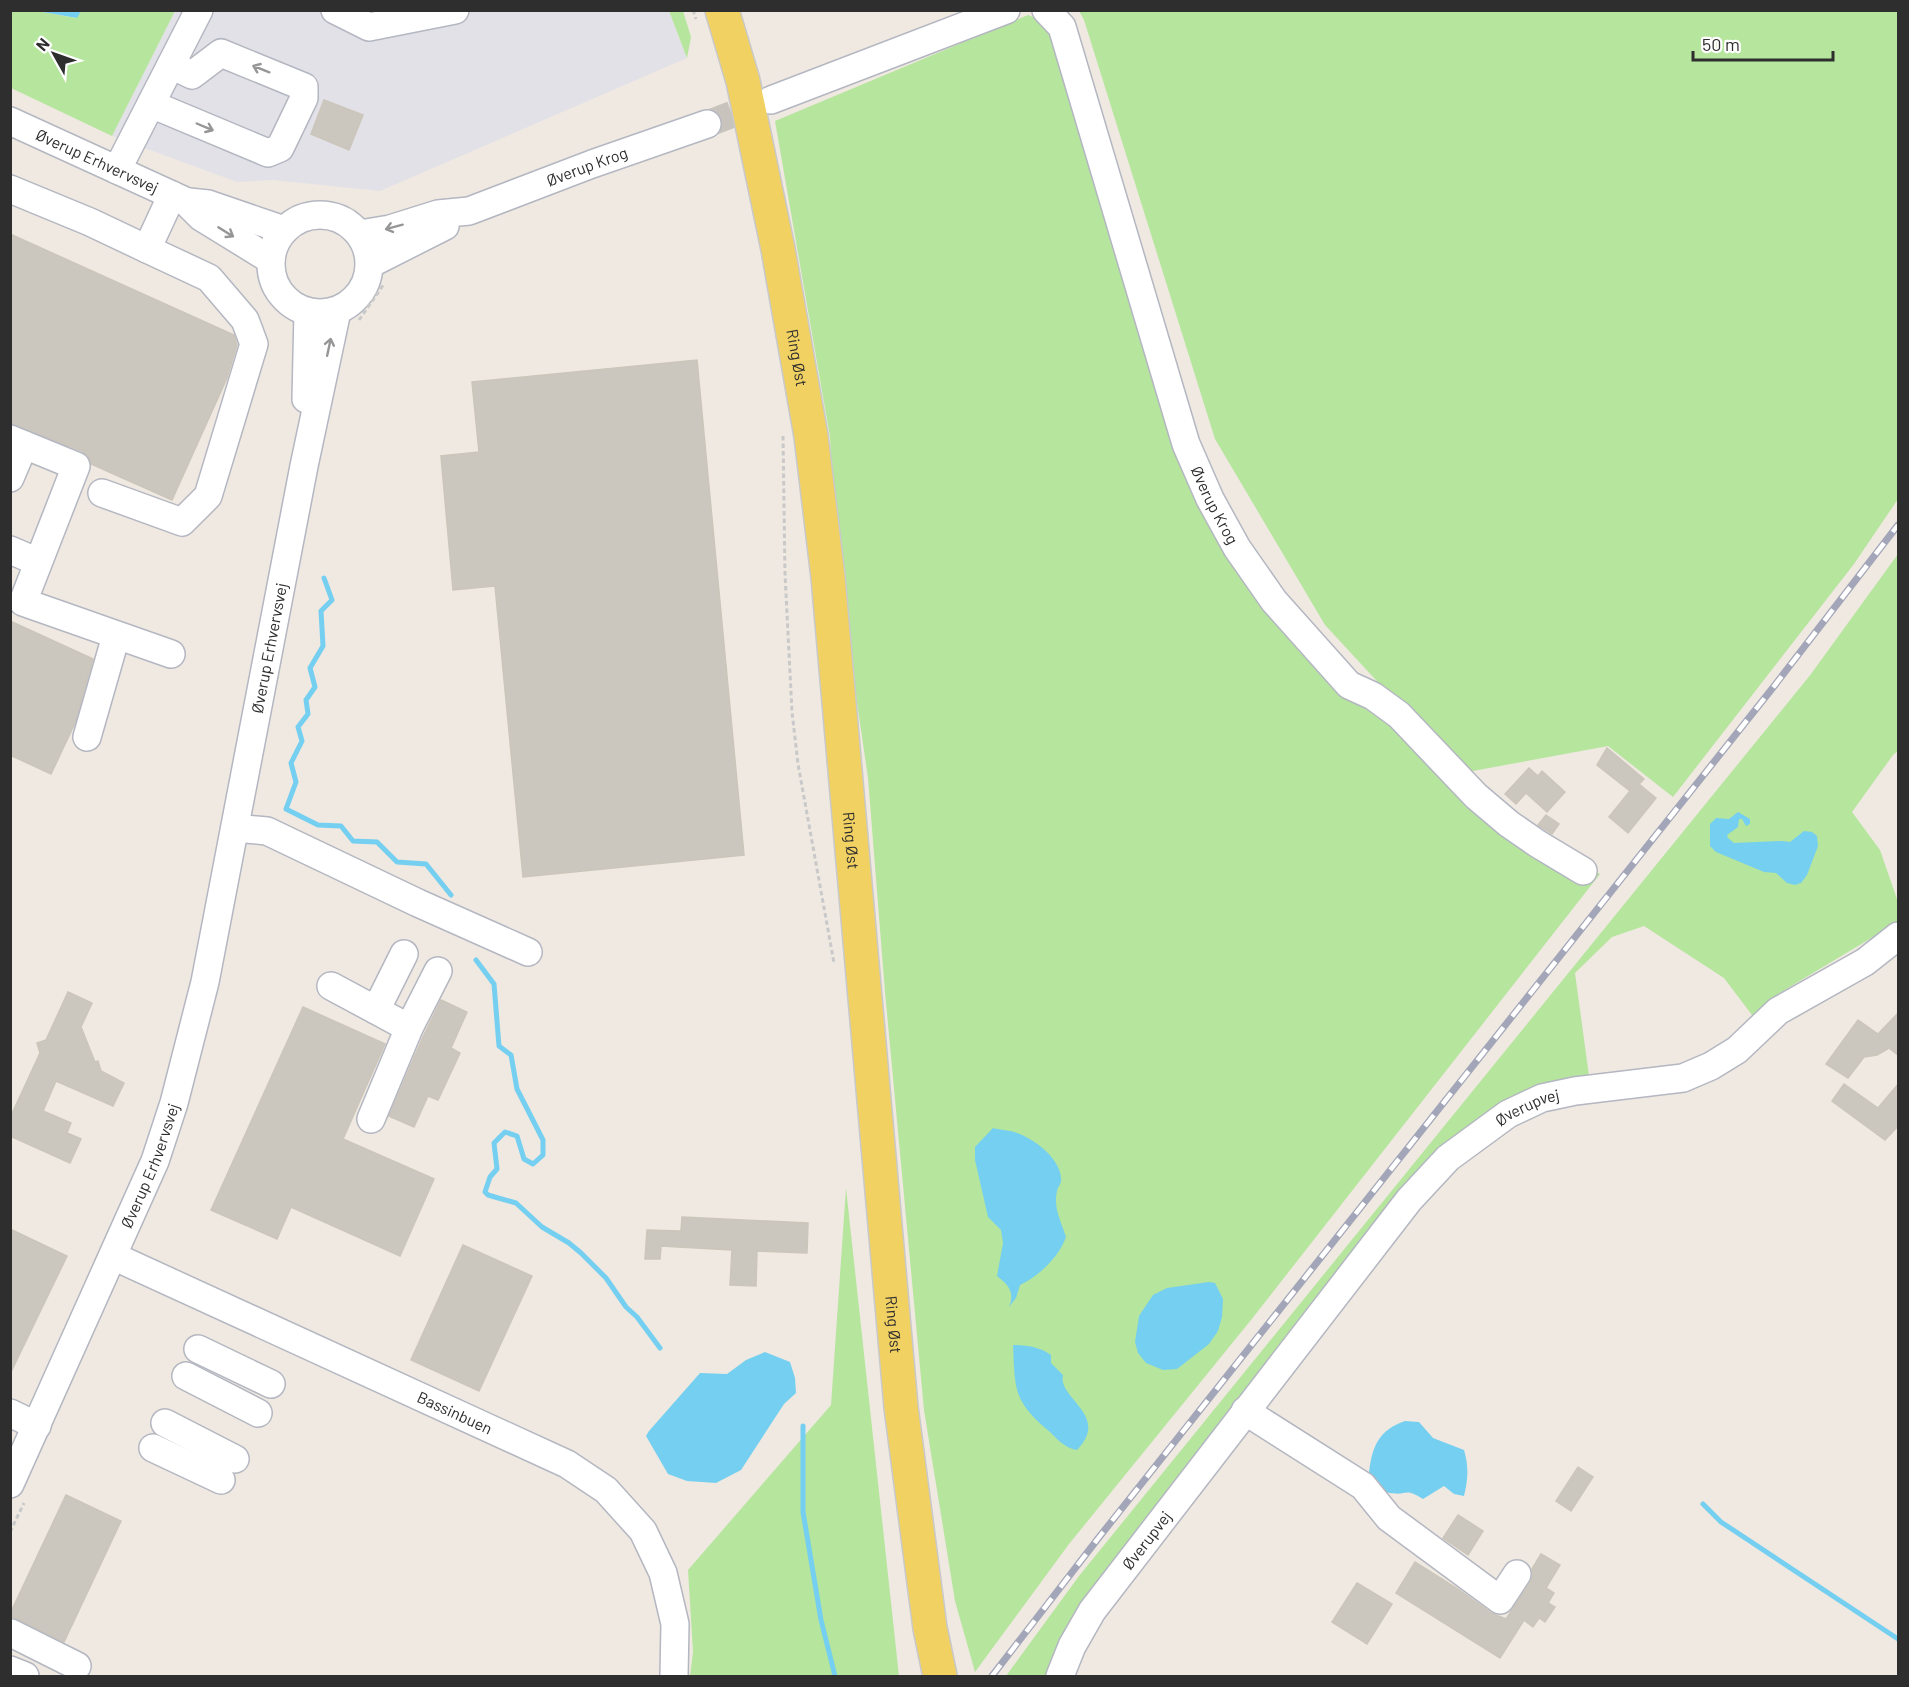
<svg xmlns="http://www.w3.org/2000/svg" width="1909" height="1687" font-family="Barlow,sans-serif">
<style>
.industrial{fill:#e3e1e8}
.green{fill:#b6e59e}
.water{fill:#75cff0}
.lines{fill:none;stroke-linecap:round;stroke-linejoin:round}
.stream{stroke:#75cff0;stroke-width:5}
.building{fill:#cbc7bf;stroke:#cbc5ba;stroke-width:1.5}
.minor-tunnel{stroke:#c8c4bd;stroke-width:27;stroke-dasharray:27 14;stroke-linecap:butt}
.minor-casing{stroke:#b4b7c1;stroke-width:30}
.major-casing{stroke:#c9c9c9;stroke-width:36}
.path{stroke:#c9c9c9;stroke-width:3;stroke-dasharray:4.5 3;stroke-linecap:butt}
.minor{stroke:#fff;stroke-width:27}
.major{stroke:#f2d163;stroke-width:33}
.rail-casing{stroke:#a3a6b8;stroke-width:7}
.rail{stroke:#fff;stroke-width:4.5;stroke-dasharray:14;stroke-linecap:butt}
.oneway{stroke:#969696}
.labels{text-anchor:middle;stroke-width:5;stroke-linejoin:round;paint-order:stroke}
.street-label{font-size:16px;fill:#2e2e2e;stroke:#fff}
</style>
<rect width="100%" height="100%" fill="#efe9e1"/>
<polygon class="industrial" points="175,11 669,11 687,58 380,191 273,180 237,182 112,136"/>
<g class="green">
<polygon points="10,11 37,11 76,18 81,11 175,11 112,136 11,88"/>
<polygon points="669,11 683,11 691,37 687,58"/>
<polygon points="1079,11 1898,11 1898,499 1854,564 1673,797 1608,746 1462,773 1325,625 1215,439 1084,20"/>
<polygon points="1028,15 1042,20 1054,34 1197,495 1369,700 1472,798 1600,874 1251,1320 1069,1544 975,1672 955,1601 924,1410 885,992 868,778 836,559 830,437 775,121"/>
<polygon points="1898,554 1898,751 1893,755 1852,812 1880,850 1898,902 1898,922 1778,994 1755,1019 1724,978 1644,926 1612,937 1575,973 1589,1076 1444,1152 1051,1676 1006,1676 1079,1576 1811,674"/>
<polygon points="846,1188 899,1676 690,1676 693,1652 688,1570 831,1405"/>
</g>
<g class="water">
<polygon points="37,11 81,10 81,11 77,18"/>
<polygon points="1738,812 1750,819 1750,824 1746,826 1742,819 1739,819 1738,827 1727,835 1728,838 1734,843 1782,841 1790,842 1804,831 1812,832 1817,836 1818,846 1807,875 1801,883 1795,885 1787,883 1776,873 1764,872 1716,852 1710,846 1710,824 1716,818 1729,819"/>
<path d="M993 1128C1001 1130 1010 1130 1017 1133 1034 1139 1060 1158 1061 1178 1062 1184 1058 1186 1057 1191 1053 1208 1061 1221 1066 1237 1059 1257 1039 1276 1020 1285L1016 1298 1009 1307C1015 1293 1009 1285 997 1276L1003 1243 1001 1230 988 1217 975 1160V1147Z"/>
<polygon points="1209,1282 1215,1283 1223,1299 1222,1317 1218,1331 1209,1344 1177,1369 1163,1370 1146,1363 1138,1353 1135,1342 1139,1316 1153,1295 1167,1288"/>
<path d="M1013 1345C1026 1345 1040 1347 1051 1355V1363L1063 1375C1057 1398 1111 1415 1077 1450 1065 1448 1058 1440 1050 1432 1013 1401 1015 1390 1013 1345Z"/>
<polygon points="765,1352 790,1362 795,1378 796,1393 784,1404 741,1470 716,1483 687,1481 668,1474 646,1436 649,1431 700,1373 727,1374 746,1360"/>
<path d="M1405 1421 1419 1422 1433 1438 1464 1450C1469 1467 1468 1480 1464 1496L1454 1494 1444 1486 1423 1499C1404 1487 1408 1496 1390 1493 1381 1492 1374 1480 1369 1473 1372 1446 1379 1430 1405 1421Z"/>
</g>
<g class="lines">
<g class="stream">
<polyline points="324,578 332,600 321,611 323,646 310,668 315,687 306,700 308,714 298,727 302,741 291,763 296,782 286,809 318,825 341,826 353,841 377,842 397,862 426,864 451,895"/>
<polyline points="476,960 494,984 499,1046 511,1055 517,1089 543,1140 543,1155 533,1164 524,1159 517,1136 505,1132 494,1143 497,1169 490,1177 485,1192 488,1195 516,1203 542,1227 569,1243 581,1253 606,1278 626,1307 637,1317 660,1348"/>
<polyline points="803,1426 803,1512 821,1620 835,1676"/>
<polyline points="1703,1504 1721,1522 1898,1639"/>
</g>
</g>
<g class="building">
<polygon points="324,100 363,115 349,150 311,134"/>
<polygon points="10,234 234,335 237,345 227,378 172,500 91,464 88,456 82,451 10,424"/>
<polygon points="697,360 744,855 523,877 495,586 453,590 441,456 479,452 472,382"/>
<polygon points="10,621 93,659 75,723 51,774 10,755"/>
<polygon points="1607,748 1644,779 1639,784 1656,798 1628,833 1609,817 1630,791 1597,765"/>
<polygon points="1529,768 1538,776 1542,771 1565,792 1547,812 1526,793 1516,804 1505,794"/>
<polygon points="1546,815 1559,824 1552,834 1538,825"/>
<polygon points="68,992 92,1003 81,1027 95,1062 98,1061 101,1071 124,1083 113,1106 56,1081 43,1111 71,1123 67,1133 81,1139 70,1163 10,1136 10,1118 40,1053 37,1043 46,1040"/>
<polygon points="441,1000 467,1012 451,1048 460,1053 438,1100 428,1096 414,1127 389,1116 422,1039"/>
<polygon points="303,1007 385,1044 343,1139 434,1179 400,1256 291,1207 277,1239 211,1210"/>
<polygon points="1899,1012 1899,1056 1889,1048 1877,1055 1864,1057 1848,1078 1826,1064 1858,1020 1878,1034"/>
<polygon points="1899,1083 1899,1125 1885,1140 1832,1101 1844,1084 1878,1108"/>
<polygon points="682,1217 808,1223 807,1253 757,1251 756,1286 730,1285 732,1250 661,1246 660,1259 645,1259 647,1230 681,1231"/>
<polygon points="10,1229 67,1256 10,1374"/>
<polygon points="463,1245 532,1276 479,1391 411,1360"/>
<polygon points="1578,1467 1593,1477 1571,1511 1556,1501"/>
<polygon points="66,1495 121,1521 64,1642 18,1619 10,1617 10,1614"/>
<polygon points="1458,1515 1483,1531 1468,1555 1443,1538"/>
<polygon points="1541,1554 1560,1565 1546,1588 1554,1593 1548,1603 1555,1607 1545,1622 1539,1618 1533,1627 1524,1620 1500,1658 1396,1593 1415,1562 1458,1589 1491,1613 1506,1619 1530,1583 1533,1575 1532,1569"/>
<polygon points="1357,1583 1392,1604 1367,1644 1332,1622"/>
</g>
<g class="lines">
<polyline class="minor-tunnel" points="707,124 767,101"/>
<defs>
<g id="minor">
<polyline points="335,10 369,27 455,10"/>
<path id="s1" d="M1046 10 1062 27 1186 444 1210 499 1237 548 1274 601 1349 685 1373 696 1399 715 1476 796 1509 824 1538 844 1583 871"/>
<polyline points="771,100 1006,10"/>
<polyline points="151,104 268,153 280,148 304,98 304,87 221,53 192,75 171,65"/>
<path id="s2" d="M10 121 185 201 201 217 271 260"/>
<polyline points="117,170 199,10"/>
<polyline points="10,189 90,222 147,249 172,195"/>
<polyline points="189,202 208,204 284,230"/>
<circle cx="320" cy="264" r="49"/>
<path id="s3" d="M360 234 390 229 438 214 469 211 592 164 707 124"/>
<polyline points="370,264 445,226"/>
<polyline points="306,399 308,312"/>
<polyline points="10,439 76,466 23,602 171,654"/>
<polyline points="10,478 24,445"/>
<polyline points="102,493 182,522 208,496 254,344 245,320 209,278 147,249"/>
<polyline points="10,550 38,562"/>
<polyline points="87,737 116,636"/>
<polyline points="235,828 267,831 418,903 528,952"/>
<polyline points="331,986 409,1028 371,1119"/>
<polyline points="376,1010 404,954"/>
<polyline points="409,1028 438,971"/>
<path id="s4" d="M113 1256 567 1464 606 1490 643 1531 663 1573 675 1624 674 1676"/>
<polyline points="198,1349 271,1384"/>
<polyline points="186,1376 258,1413"/>
<polyline points="1245,1411 1363,1486 1389,1518 1500,1600 1517,1574"/>
<polyline points="10,1413 37,1426"/>
<polyline points="165,1423 235,1459"/>
<polyline points="153,1448 221,1480"/>
<path id="s5" d="M10 1484 155 1161 174 1103 205 982 304 466 337 311"/>
<polyline points="11,1633 77,1666"/>
<polyline points="10,1670 25,1676"/>
<path id="s6" d="M1060 1676 1072 1646 1092 1611 1409 1200 1448 1158 1508 1114 1542 1098 1575 1091 1683 1078 1711 1066 1737 1050 1778 1011 1865 962 1898 936"/>
</g>
<g id="major">
<path id="s7" d="M722 10 743 81 778 249 811 436 828 577 901 1407 930 1628 940 1676"/>
</g>
</defs>
<use href="#minor" class="minor-casing"/>
<use href="#major" class="major-casing"/>
<g class="path">
<polyline points="693,10 696,19"/>
<path d="M291 209C322 200 325 204 355 211"/>
<polyline points="359,320 384,284"/>
<polyline points="783,436 785,574 792,712 798,764 834,963"/>
<polyline points="10,1532 24,1503"/>
</g>
<use href="#minor" class="minor"/>
<use href="#major" class="major"/>
<defs>
<polyline id="rail" points="992,1676 1100,1536 1775,685 1898,525"/>
</defs>
<use href="#rail" class="rail-casing"/>
<use href="#rail" class="rail"/>
</g>
<defs><path id="oneway-shaft" d="M-6 0H5M1.5-3L5.5 0L1.5 3" fill="none" stroke-width="1.6" stroke-linecap="round" stroke-linejoin="round" transform="scale(1.5)"/></defs>
<g class="oneway">
<use href="#oneway-shaft" transform="translate(261 69) rotate(-158)"/>
<use href="#oneway-shaft" transform="translate(205 127) rotate(23)"/>
<use href="#oneway-shaft" transform="translate(394 227) rotate(165)"/>
<use href="#oneway-shaft" transform="translate(226 232) rotate(32)"/>
<use href="#oneway-shaft" transform="translate(329 347) rotate(-78)"/>
</g>
<g class="labels">
<g class="street-label">
<text dy="6" stroke="none"><textPath href="#s2" startOffset="96">Øverup Erhvervsvej</textPath></text>
<text dy="6" stroke="none"><textPath href="#s3" startOffset="238">Øverup Krog</textPath></text>
<text dy="6" stroke="none"><textPath href="#s7" startOffset="356">Ring Øst</textPath></text>
<text dy="6" stroke="none"><textPath href="#s1" startOffset="526">Øverup Krog</textPath></text>
<text dy="6" stroke="none"><textPath href="#s5" startOffset="880">Øverup Erhvervsvej</textPath></text>
<text dy="6" stroke="none"><textPath href="#s7" startOffset="842">Ring Øst</textPath></text>
<text dy="6" stroke="none"><textPath href="#s6" startOffset="744">Øverupvej</textPath></text>
<text dy="6" stroke="none"><textPath href="#s5" startOffset="348">Øverup Erhvervsvej</textPath></text>
<text dy="6" stroke="none"><textPath href="#s7" startOffset="1328">Ring Øst</textPath></text>
<text dy="6" stroke="none"><textPath href="#s4" startOffset="376">Bassinbuen</textPath></text>
<text dy="6" stroke="none"><textPath href="#s6" startOffset="162">Øverupvej</textPath></text>
</g>
</g>
<rect width="1909" height="1687" fill="none" stroke="#2e2e2e" stroke-width="24"/>
<g transform="translate(54 54) rotate(310)" stroke="#ffffff" stroke-width="4.5" paint-order="stroke">
<path d="M0-4.5L10 22L0 15L-10 22Z" fill="#2e2e2e"/>
<text y="-9" font-size="16" font-weight="bold" text-anchor="middle" fill="#2e2e2e">N</text>
</g>
<path d="M1693 51v9h140v-9" fill="none" stroke="#2e2e2e" stroke-width="3"/>
<text x="1702" y="51" font-size="18" fill="#2e2e2e" stroke="#ffffff" stroke-width="4.5" paint-order="stroke">50 m</text>
</svg>
